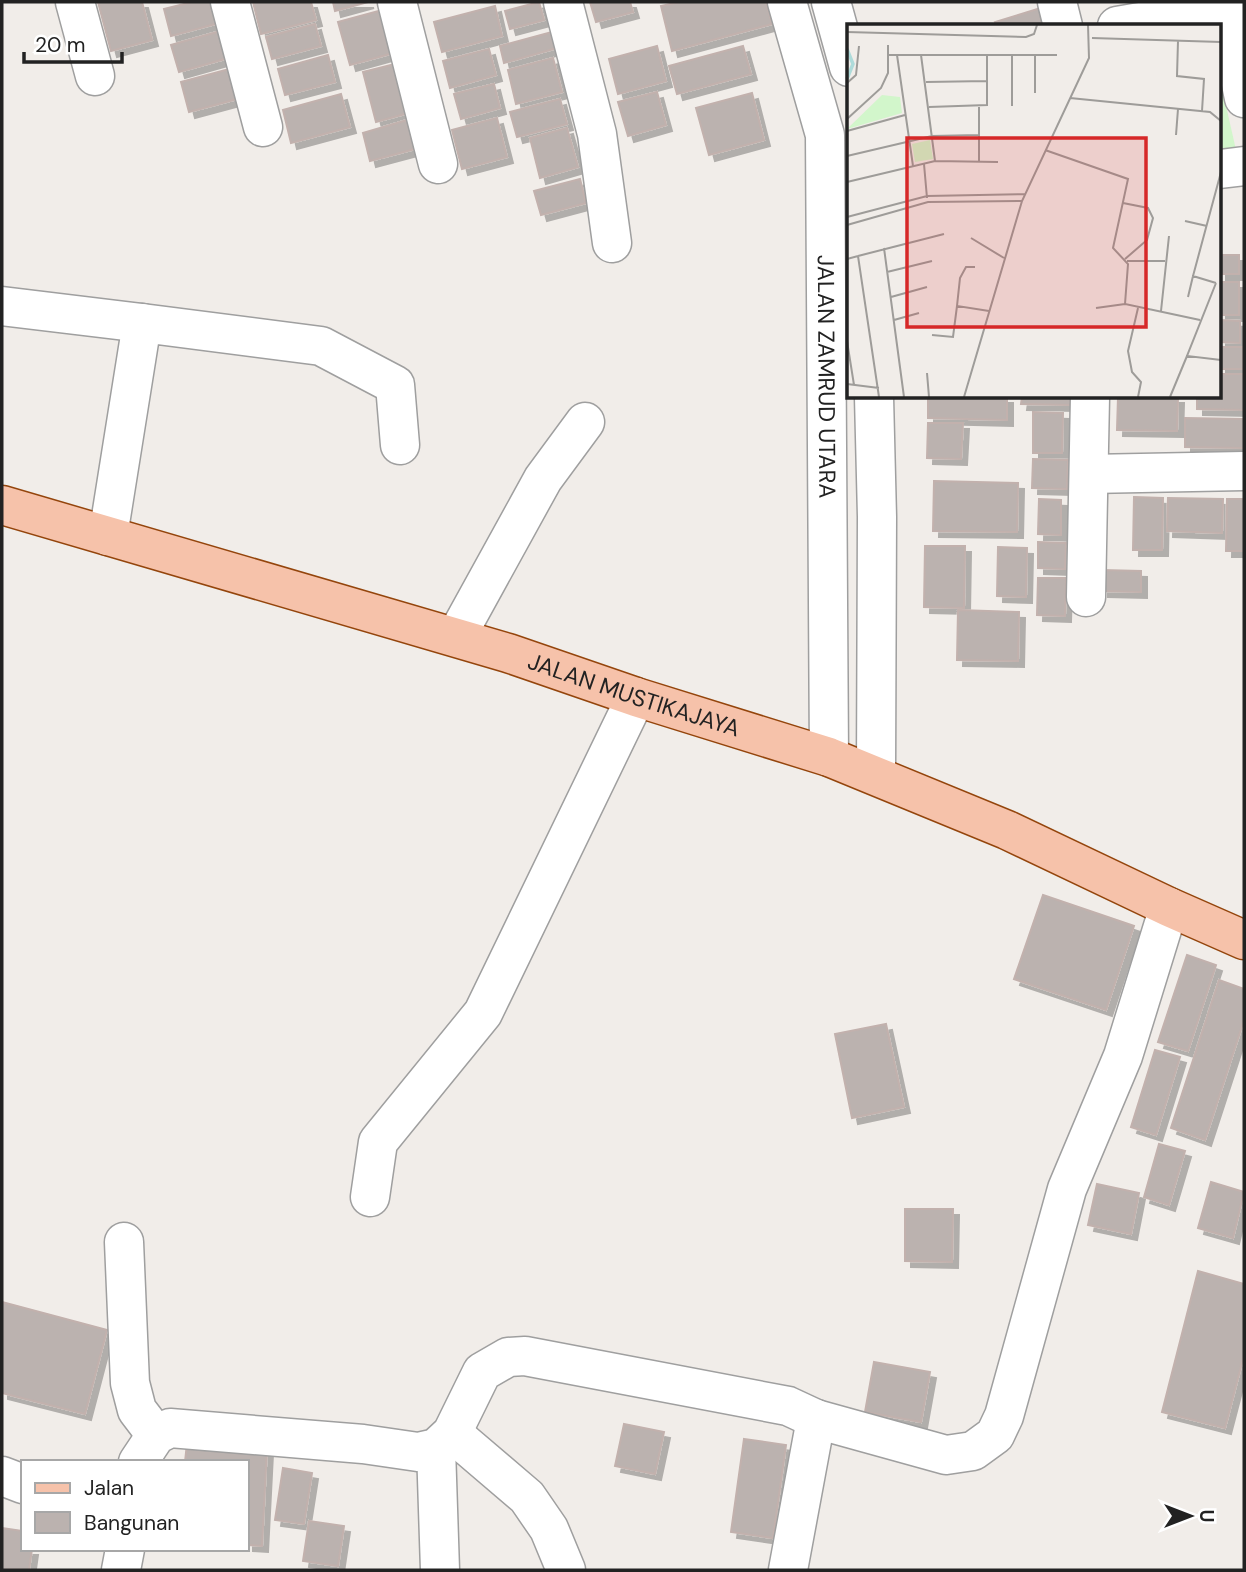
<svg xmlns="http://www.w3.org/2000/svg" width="1246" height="1572" font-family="'DM Sans',sans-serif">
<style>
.park{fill:#d2f6cb}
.building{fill:#bbb2af;stroke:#c2b1ad;stroke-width:2;filter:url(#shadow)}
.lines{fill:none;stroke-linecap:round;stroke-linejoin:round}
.minor-casing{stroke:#9f9f9f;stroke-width:41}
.major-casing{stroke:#94450c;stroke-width:41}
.minor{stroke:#fff;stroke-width:38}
.major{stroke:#f6c2aa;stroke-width:38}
.labels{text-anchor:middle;stroke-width:5;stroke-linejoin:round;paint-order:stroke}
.street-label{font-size:23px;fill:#222;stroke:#fff}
.inset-river{fill:none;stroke:#aedbda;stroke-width:3.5}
.inset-road{fill:none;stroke:#9e9c99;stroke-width:2}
.view{fill:#d62828;fill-opacity:0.15;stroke:#d62828;stroke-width:3.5}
.inset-edge{fill:none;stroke:#222;stroke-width:3.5}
</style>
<defs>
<filter id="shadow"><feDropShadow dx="6" dy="6" stdDeviation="0" flood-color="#0004"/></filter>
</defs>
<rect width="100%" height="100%" fill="#f1ede9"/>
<polygon class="park" points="1220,79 1236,150 1220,152"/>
<g class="building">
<polygon points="98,2 142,2 152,40 111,51"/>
<polygon points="192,2 213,2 219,23 171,36 164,9"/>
<polygon points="253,2 311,2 316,20 261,34"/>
<polygon points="333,2 368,2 335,11"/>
<polygon points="539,2 544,20 510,29 505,11"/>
<polygon points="590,2 630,2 633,12 596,22"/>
<polygon points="679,2 766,2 772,24 672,51 661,6"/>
<polygon points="495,6 502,36 442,52 434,22"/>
<polygon points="1047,6 1052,26 997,26 995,22"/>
<polygon points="386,9 397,52 350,65 338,22"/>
<polygon points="315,24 321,46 272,59 266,37"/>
<polygon points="224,30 232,57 179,72 171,45"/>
<polygon points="552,32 557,48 504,63 500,46"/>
<polygon points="657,46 666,81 618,94 609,59"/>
<polygon points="743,46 751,74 677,94 669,66"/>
<polygon points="489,49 496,75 450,88 443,61"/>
<polygon points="328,55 335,82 285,95 278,69"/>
<polygon points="553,58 562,92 516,104 508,70"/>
<polygon points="399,63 412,112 376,122 363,72"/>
<polygon points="233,68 241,98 189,112 181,82"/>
<polygon points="494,84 500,108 461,119 454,94"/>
<polygon points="657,92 666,125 628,136 618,102"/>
<polygon points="752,93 764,140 709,155 696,108"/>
<polygon points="341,94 350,127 291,143 283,110"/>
<polygon points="560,99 567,124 517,137 510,112"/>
<polygon points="497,118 507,157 462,169 452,130"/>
<polygon points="407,120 415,149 370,161 363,133"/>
<polygon points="567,128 578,167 540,178 530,138"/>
<polygon points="580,179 586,203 541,215 534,191"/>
<rect x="1220" y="255" width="19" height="19"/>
<rect x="1220" y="282" width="19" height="33"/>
<polygon points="1220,320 1240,321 1240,343 1220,342"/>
<rect x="1220" y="347" width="23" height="22"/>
<polygon points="1220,374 1244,374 1244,410 1197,409 1197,397 1220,397"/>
<polygon points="928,397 1007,397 1007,420 928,418"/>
<polygon points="1022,397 1070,397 1070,405 1021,404"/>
<polygon points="1118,397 1178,397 1177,431 1117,430"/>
<polygon points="1033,412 1063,413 1062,453 1033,453"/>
<polygon points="1185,418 1244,419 1244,448 1185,447"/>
<polygon points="928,423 963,423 961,459 927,458"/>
<polygon points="1033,459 1068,460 1067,489 1032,488"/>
<polygon points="934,481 1018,483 1017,532 933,531"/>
<polygon points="1134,497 1163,498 1162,550 1133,550"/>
<polygon points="1168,498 1223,499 1222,533 1167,531"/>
<polygon points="1039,499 1061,500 1061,535 1038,534"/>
<polygon points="1227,499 1244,499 1244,551 1226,551"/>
<polygon points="1038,542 1066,543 1065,569 1038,568"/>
<polygon points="925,546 965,546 964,608 924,607"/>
<polygon points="998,547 1027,548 1026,597 997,596"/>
<polygon points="1102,570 1141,571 1141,592 1102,591"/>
<polygon points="1038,578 1066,578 1065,616 1037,615"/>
<polygon points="958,610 1019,612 1018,661 957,660"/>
<polygon points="1043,895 1134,926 1106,1010 1014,979"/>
<polygon points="1187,955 1216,965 1188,1051 1158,1042"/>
<polygon points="1219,980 1244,989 1244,1020 1205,1140 1171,1128"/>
<polygon points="886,1024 904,1107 852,1118 835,1034"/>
<polygon points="1155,1050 1180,1057 1156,1135 1131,1127"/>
<polygon points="1159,1144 1185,1151 1169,1205 1144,1197"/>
<polygon points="1211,1182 1244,1192 1233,1238 1198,1228"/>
<polygon points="1097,1184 1139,1193 1131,1234 1088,1225"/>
<polygon points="905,1209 953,1209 952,1262 905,1261"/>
<polygon points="1198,1271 1244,1284 1244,1355 1225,1428 1162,1412"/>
<polygon points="2,1302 107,1330 85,1414 2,1393"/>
<polygon points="874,1362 930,1372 921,1422 865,1412"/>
<polygon points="624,1424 664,1432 655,1474 615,1466"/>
<polygon points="744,1439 786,1445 773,1538 731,1532"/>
<polygon points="187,1443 267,1448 262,1546 247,1545 247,1462 185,1462"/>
<polygon points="283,1468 312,1473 304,1524 275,1520"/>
<polygon points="309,1521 344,1526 338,1566 303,1561"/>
<polygon points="2,1528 23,1531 23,1549 32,1549 29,1570 2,1569"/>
</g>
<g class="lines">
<defs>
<g id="minor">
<polyline points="75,2 95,76"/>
<polyline points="230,2 263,127"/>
<polyline points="397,2 438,164"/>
<polyline points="563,2 597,134 612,243"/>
<path id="s1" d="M787 2 825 135 829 757"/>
<polyline points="831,2 849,67"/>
<polyline points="1057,2 1063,26"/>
<polyline points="1224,2 1244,98"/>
<polyline points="1117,26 1244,4"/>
<polyline points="1220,169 1244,166"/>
<polyline points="2,306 142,323"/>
<polyline points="874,397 877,517 876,775"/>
<polyline points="1089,474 1244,471"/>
<polyline points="108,536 142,323 321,346 395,385 400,445"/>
<polyline points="1086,597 1090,397"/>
<polyline points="456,637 543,479 585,422"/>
<polyline points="370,1197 378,1142 483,1013 636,697"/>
<polyline points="124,1242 130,1383 137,1410 156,1435"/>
<polyline points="452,1433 527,1497 549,1529 566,1570"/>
<polyline points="436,1448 440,1570"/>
<polyline points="138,1462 156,1435 170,1428 363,1444 418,1452 436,1448 452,1433 482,1372 508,1357 525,1356 788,1406 816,1419 946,1455 973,1451 995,1435 1004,1416 1067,1189 1123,1056 1169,907"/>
<polyline points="2,1476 23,1484"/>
<polyline points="121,1570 125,1549"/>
<polyline points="788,1570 816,1419"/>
</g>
<g id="major">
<path id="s2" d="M2 505 508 653 636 697 829 757 1007 830 1169 907 1244 940"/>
</g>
</defs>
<use href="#minor" class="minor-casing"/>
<use href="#major" class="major-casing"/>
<use href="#minor" class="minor"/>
<use href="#major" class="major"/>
</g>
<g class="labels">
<g class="street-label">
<text dy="8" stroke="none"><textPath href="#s1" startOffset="380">JALAN ZAMRUD UTARA</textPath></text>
<text dy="8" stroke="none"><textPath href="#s2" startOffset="660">JALAN MUSTIKAJAYA</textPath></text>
</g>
</g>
<g transform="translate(847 24)">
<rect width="374" height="374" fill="#f1ede9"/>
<path d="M35 71 53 73 55 89 0 105ZM83 116 86 135 68 138 65 120Z" fill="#d2f6cb"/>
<path class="inset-river" d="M0 25 6 40 0 55"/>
<path class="inset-road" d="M0 8 179 13 187 10 190 1M245 14 374 18M331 17 330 52 357 55 355 87M42 31H210M50 31 66 142M74 31 88 137M165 31V82M188 31V69M79 58 140 57M0 59 9 51 12 22M223 74 363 88 374 97M82 83 140 81V31M132 83V138M0 95 34 64 41 49V21M0 107 58 91M329 111 331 85M198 126 281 155 266 224 281 240 278 280 353 296M0 132 85 112 132 111M77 140 80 174M0 158 88 137 151 138M276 179 301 184 306 194 300 216 278 235M0 193 80 172 178 170M338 197 360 202M0 201 81 178 175 177M124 214 157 234M37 224 57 373M11 232 97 210M0 235 11 232 32 373M280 237H318M128 243H119L113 254 110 282 142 287M40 248 85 237M369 259 346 252 374 148M369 259 340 332 374 336M44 273 80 263M341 273 346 252M249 284 278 280M291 284 281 327 285 348 294 358 291 373M314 287 322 212M47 296 72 289M85 311 106 313 110 282M0 317 7 361M80 349 82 373M0 360 32 364M117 373 175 177 242 34 241 1M323 373 340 332"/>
<path class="view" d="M60 114H299V303H60Z"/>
<rect width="374" height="374" class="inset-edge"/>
</g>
<rect width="1246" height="1572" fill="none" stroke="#222222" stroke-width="7"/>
<rect x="21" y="1460" width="228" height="91" fill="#ffffff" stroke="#a7a7a7" stroke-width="2"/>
<rect x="35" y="1483" width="35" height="10" fill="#f6c2aa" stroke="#a7a7a7" stroke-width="2"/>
<text x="84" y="1495" font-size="21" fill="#222222">Jalan</text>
<rect x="35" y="1512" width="35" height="21" fill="#bbb2af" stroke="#a7a7a7" stroke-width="2"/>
<text x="84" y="1530" font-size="21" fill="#222222">Bangunan</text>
<g transform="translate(1190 1516) rotate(90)" stroke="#ffffff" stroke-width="5" paint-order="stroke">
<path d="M0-5L12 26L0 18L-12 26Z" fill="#222222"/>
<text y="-10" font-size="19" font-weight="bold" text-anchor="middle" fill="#222222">U</text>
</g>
<path d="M24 52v10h98v-10" fill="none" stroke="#222222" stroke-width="3.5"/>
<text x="35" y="52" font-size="21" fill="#222222" stroke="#ffffff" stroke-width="5" paint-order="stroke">20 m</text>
</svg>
